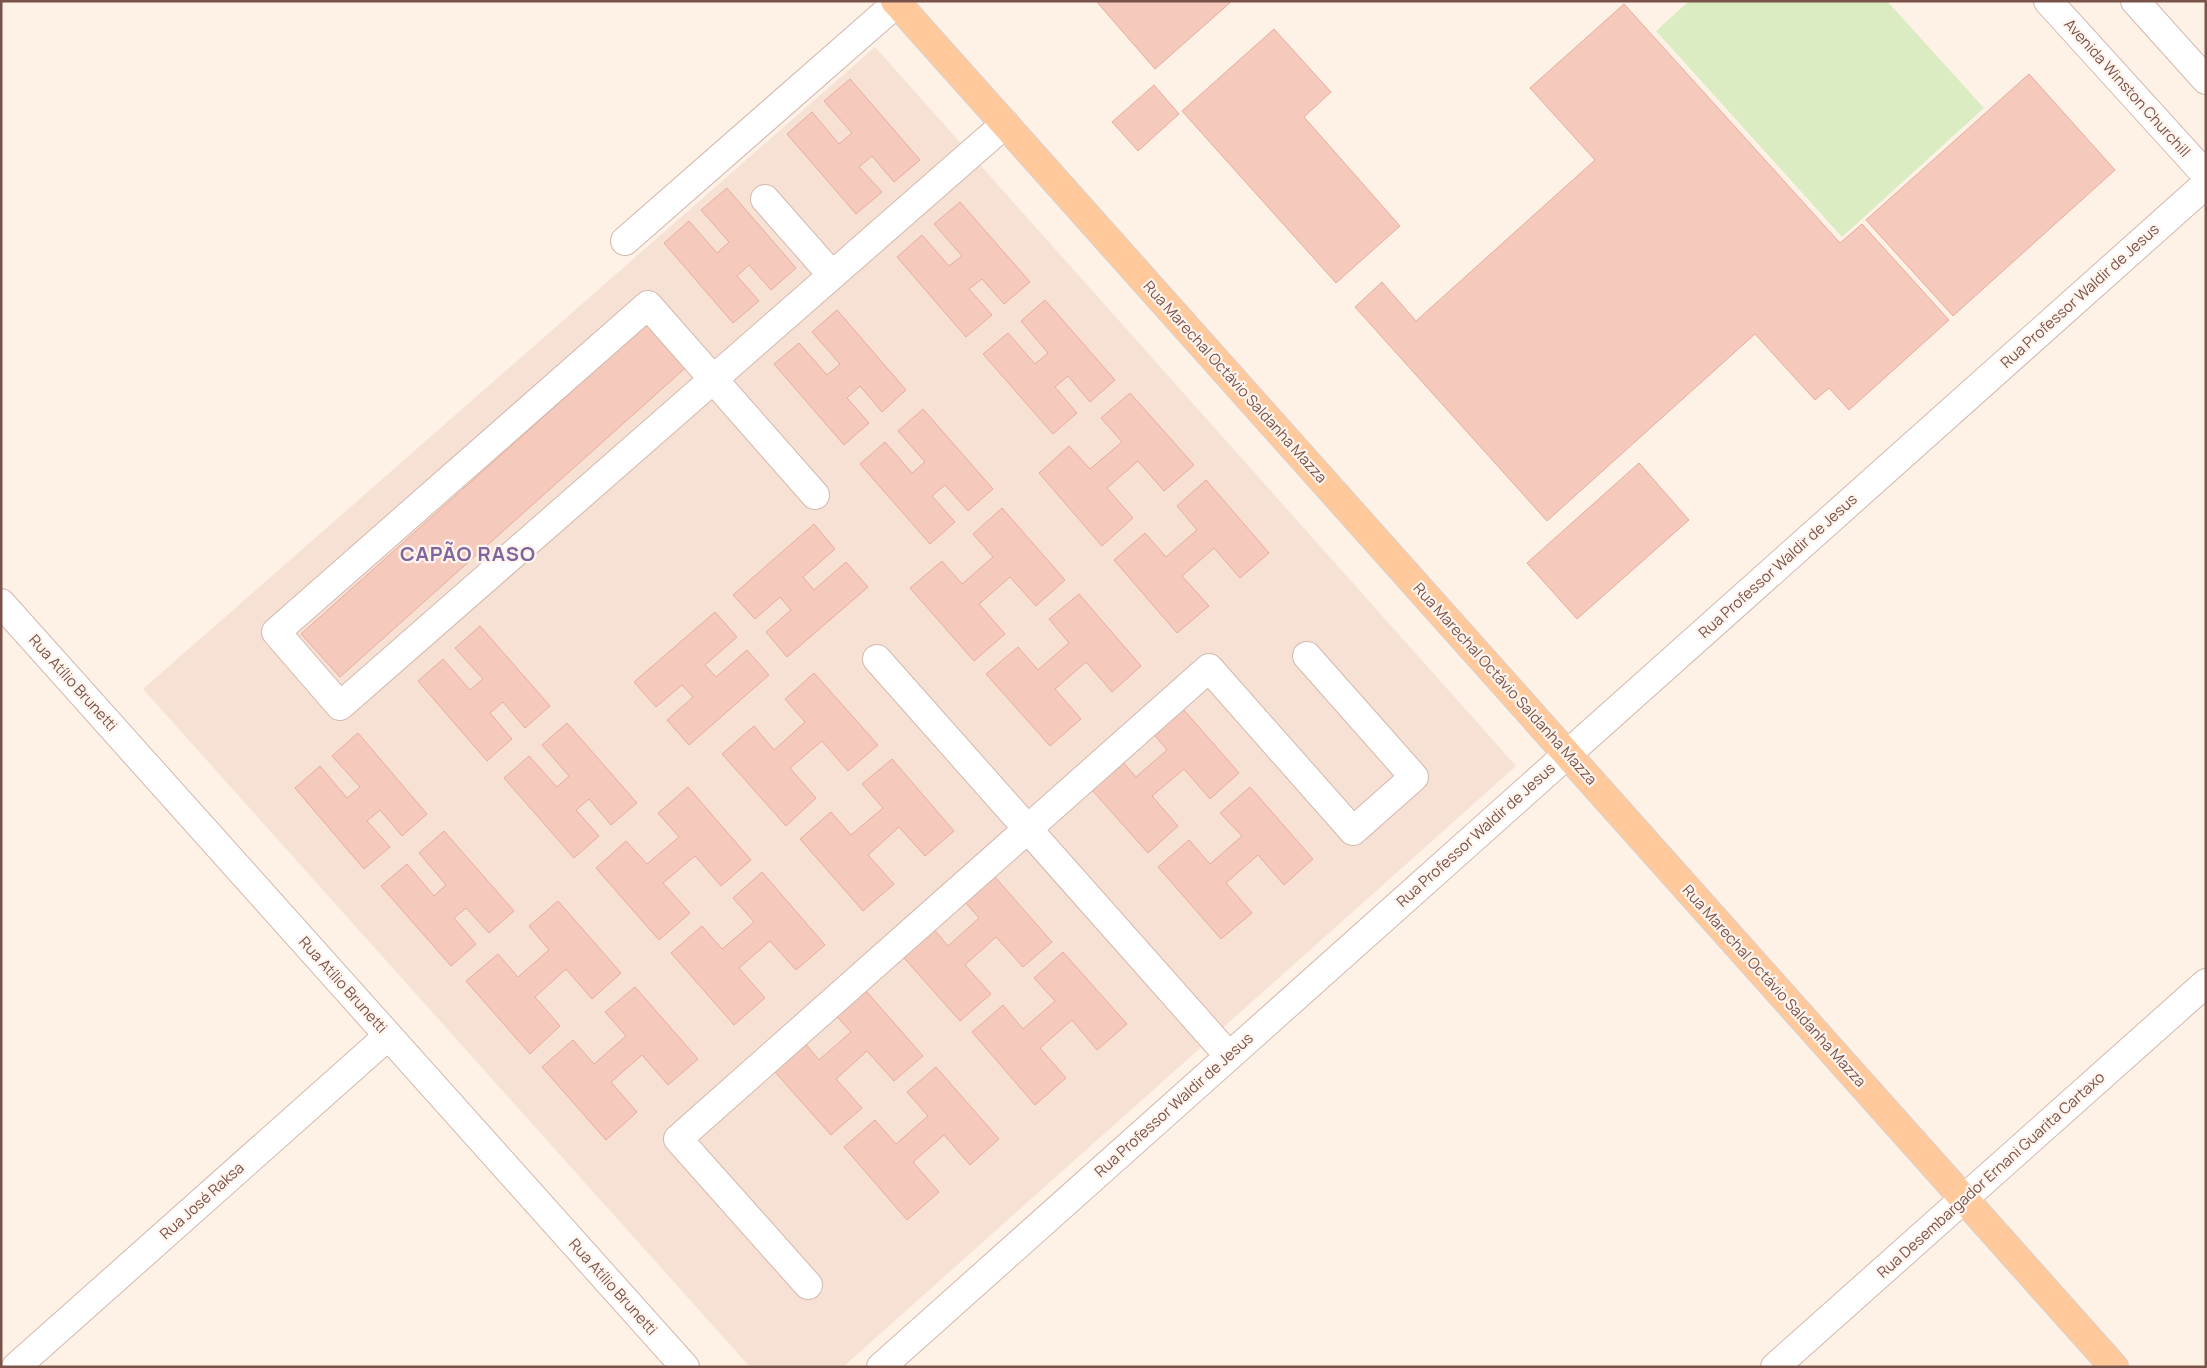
<svg xmlns="http://www.w3.org/2000/svg" width="2207" height="1368" font-family="Manrope,sans-serif">
<style>
.residential{fill:#f6e1d4}
.green{fill:#dbecc3}
.building{fill:#f5c9bc;stroke:#e8ac9c}
.lines{fill:none;stroke-linecap:round;stroke-linejoin:round}
.minor-casing{stroke:#d3b8ae;stroke-width:30}
.major-casing{stroke:#d9cfcc;stroke-width:30}
.minor{stroke:#fff;stroke-width:28}
.major{stroke:#ffc99c;stroke-width:28}
.labels{text-anchor:middle;stroke-width:4.5;stroke-linejoin:round;paint-order:stroke}
.street-label{font-size:15px;fill:#795249;stroke:#fff5ee}
.district-label{font-size:20px;font-weight:bold;letter-spacing:1px;fill:#80659c;stroke:#fff5ee}
</style>
<rect width="100%" height="100%" fill="#fef1e6"/>
<polygon class="residential" points="875,47 1516,766 843,1367 750,1367 143,689"/>
<polygon class="green" points="1689,1 1887,1 1984,108 1842,237 1656,31"/>
<g class="building">
<polygon points="1096,1 1232,1 1155,69"/>
<polygon points="1624,4 1840,243 1862,224 1949,320 1849,410 1829,388 1815,400 1755,334 1547,521 1355,307 1382,282 1416,321 1595,160 1530,88"/>
<polygon points="1274,29 1331,92 1304,117 1400,226 1336,283 1182,111"/>
<polygon points="2029,74 2115,170 1953,316 1866,220"/>
<polygon points="850,79 920,160 894,182 872,156 859,167 882,192 856,214 787,134 812,112 839,144 852,133 824,101"/>
<polygon points="1154,85 1179,114 1138,151 1112,122"/>
<polygon points="727,188 796,268 771,290 749,265 737,276 759,301 733,323 664,243 689,221 717,253 729,242 701,210"/>
<polygon points="960,202 1030,282 1004,304 982,279 969,289 992,315 966,337 897,257 922,235 949,266 962,256 934,224"/>
<polygon points="1045,300 1115,380 1090,402 1068,376 1055,387 1077,413 1053,434 983,354 1008,333 1035,364 1048,353 1021,321"/>
<polygon points="837,310 906,390 882,412 860,386 847,398 869,423 844,445 774,364 799,343 827,375 840,364 812,332"/>
<polygon points="654,318 692,362 340,677 301,634"/>
<polygon points="1130,393 1194,465 1164,491 1138,461 1107,488 1133,518 1102,546 1039,473 1069,446 1090,469 1122,442 1101,418"/>
<polygon points="923,409 993,489 968,511 945,485 932,496 955,522 930,544 860,464 885,442 912,473 925,462 898,431"/>
<polygon points="1639,463 1689,520 1577,619 1527,563"/>
<polygon points="1206,480 1269,553 1240,578 1214,548 1182,576 1209,606 1177,633 1114,560 1145,533 1166,557 1197,530 1177,506"/>
<polygon points="1002,508 1065,580 1036,606 1010,577 979,604 1005,634 974,661 910,588 942,561 962,584 993,557 973,534"/>
<polygon points="814,524 835,549 803,577 814,590 846,562 868,587 787,657 766,632 791,610 780,597 755,619 733,595"/>
<polygon points="1079,594 1141,666 1112,692 1086,662 1055,689 1081,719 1050,746 986,674 1018,647 1038,670 1069,643 1049,619"/>
<polygon points="715,612 737,637 705,665 716,677 747,650 769,675 689,745 667,720 693,697 682,685 656,707 634,682"/>
<polygon points="480,626 550,706 525,728 503,702 490,713 512,739 487,761 418,681 443,659 470,690 483,679 455,648"/>
<polygon points="814,673 878,745 848,771 822,741 790,768 816,798 786,826 722,754 754,726 774,750 805,722 785,699"/>
<polygon points="1176,701 1239,773 1210,799 1184,769 1152,796 1178,826 1148,853 1084,781 1116,754 1136,777 1167,750 1147,726"/>
<polygon points="567,723 637,803 611,825 589,799 576,810 599,836 574,858 504,778 529,756 557,787 569,776 542,745"/>
<polygon points="358,733 427,814 402,836 380,810 367,821 390,847 364,869 295,788 320,766 347,798 360,787 332,756"/>
<polygon points="892,759 954,831 925,856 899,827 868,855 894,884 863,911 800,839 831,812 851,835 883,808 862,784"/>
<polygon points="688,787 751,860 721,886 695,856 663,883 690,913 659,940 596,868 626,841 647,864 679,837 658,813"/>
<polygon points="1250,787 1313,859 1284,885 1258,855 1226,883 1252,913 1221,939 1158,867 1189,840 1210,864 1242,836 1220,813"/>
<polygon points="444,831 514,911 489,933 466,908 454,918 476,944 451,966 381,886 407,864 434,896 446,885 419,853"/>
<polygon points="988,869 1052,942 1023,967 996,937 965,965 991,994 960,1021 896,949 928,922 948,946 979,918 959,895"/>
<polygon points="762,872 825,945 796,970 770,941 739,968 765,998 734,1025 671,953 702,926 722,949 754,922 733,898"/>
<polygon points="558,901 621,973 592,999 566,969 535,997 560,1026 530,1054 466,981 498,954 518,977 549,950 529,926"/>
<polygon points="1063,952 1127,1024 1097,1050 1072,1020 1040,1048 1066,1078 1035,1105 972,1032 1003,1005 1023,1029 1055,1001 1034,978"/>
<polygon points="859,983 923,1056 894,1081 867,1051 836,1079 862,1108 831,1135 767,1063 799,1036 819,1060 851,1032 830,1009"/>
<polygon points="635,987 698,1059 668,1085 642,1055 611,1082 637,1112 606,1140 542,1067 573,1040 594,1064 626,1036 605,1012"/>
<polygon points="936,1067 999,1139 970,1165 944,1135 913,1162 939,1192 907,1220 844,1147 875,1120 896,1144 928,1116 907,1092"/>
</g>
<g class="lines">
<defs>
<g id="minor">
<polyline points="2048,1 2206,175"/>
<polyline points="2135,1 2206,80"/>
<polyline points="765,199 832,275"/>
<polyline points="625,241 899,1"/>
<path d="M815 495 648 305 276 632 340 706C563 513 783 317 1005 124"/>
<polyline points="1,603 685,1367"/>
<polyline points="877,659 1229,1056"/>
<polyline points="808,1285 678,1139 1209,668 1353,831 1414,777 1307,656"/>
<polyline points="16,1367 388,1036"/>
<polyline points="881,1367 2206,184"/>
<polyline points="1775,1367 2206,983"/>
</g>
<polyline id="major" points="895,1 2114,1367"/>
</defs>
<use href="#minor" class="minor-casing"/>
<use href="#major" class="major-casing"/>
<use href="#minor" class="minor"/>
<use href="#major" class="major"/>
</g>
<g class="labels">
<g class="street-label">
<text transform="translate(2127 88) rotate(48)" y="5">Avenida Winston Churchill</text>
<text transform="translate(2080 296) rotate(-42)" y="5">Rua Professor Waldir de Jesus</text>
<text transform="translate(1235 382) rotate(48)" y="5">Rua Marechal Octávio Saldanha Mazza</text>
<text transform="translate(1778 566) rotate(-42)" y="5">Rua Professor Waldir de Jesus</text>
<text transform="translate(73 683) rotate(48)" y="5">Rua Atílio Brunetti</text>
<text transform="translate(1505 684) rotate(48)" y="5">Rua Marechal Octávio Saldanha Mazza</text>
<text transform="translate(1476 835) rotate(-42)" y="5">Rua Professor Waldir de Jesus</text>
<text transform="translate(343 985) rotate(48)" y="5">Rua Atílio Brunetti</text>
<text transform="translate(1774 986) rotate(48)" y="5">Rua Marechal Octávio Saldanha Mazza</text>
<text transform="translate(1174 1105) rotate(-42)" y="5">Rua Professor Waldir de Jesus</text>
<text transform="translate(1991 1175) rotate(-42)" y="5">Rua Desembargador Ernani Guarita Cartaxo</text>
<text transform="translate(202 1201) rotate(-42)" y="5">Rua José Raksa</text>
<text transform="translate(613 1287) rotate(48)" y="5">Rua Atílio Brunetti</text>
</g>
<g class="district-label">
<text x="468" y="561">CAPÃO RASO</text>
</g>
</g>
<rect width="2207" height="1368" fill="none" stroke="#795249" stroke-width="5"/>
</svg>
